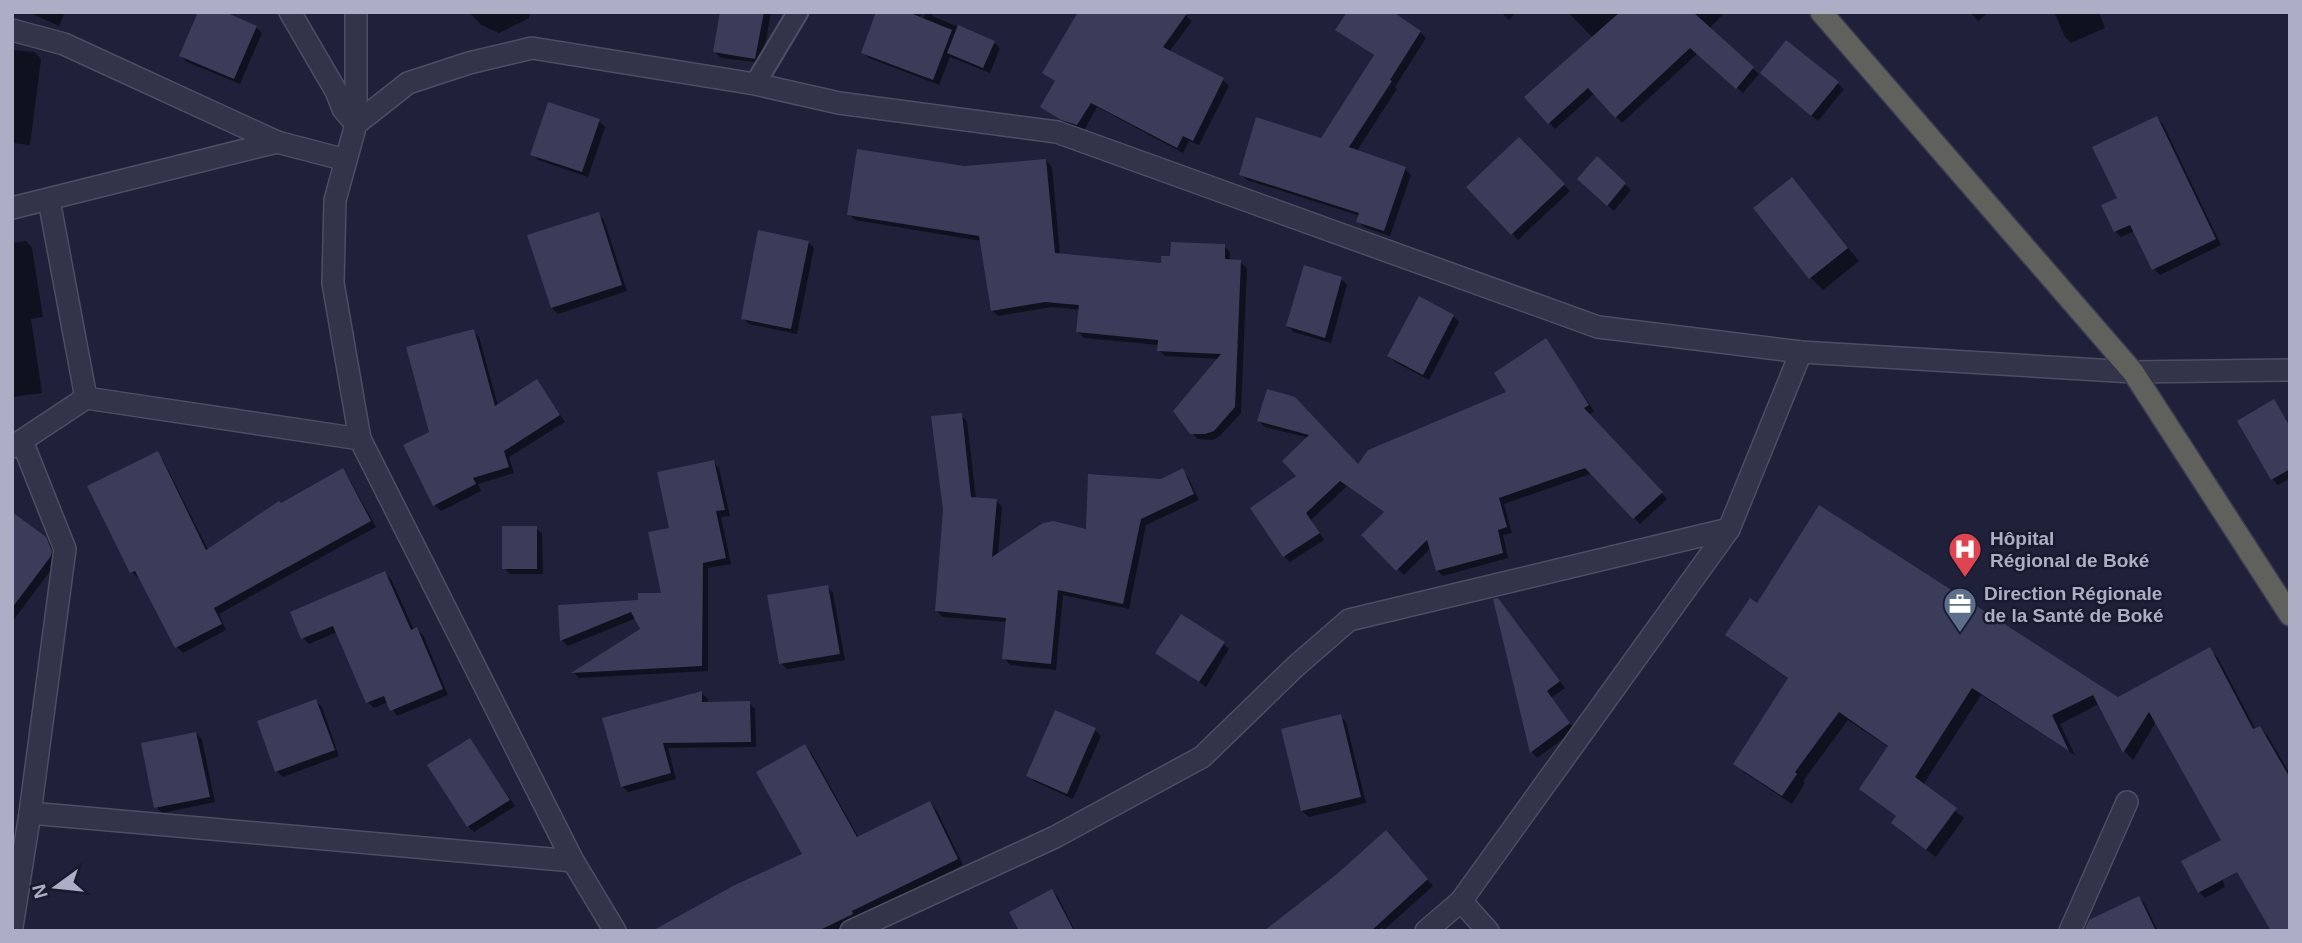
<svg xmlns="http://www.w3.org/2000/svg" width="2302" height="943" font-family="Helvetica,sans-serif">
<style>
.shadow{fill:#0007}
.building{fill:#3a3c59}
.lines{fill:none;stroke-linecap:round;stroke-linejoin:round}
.service-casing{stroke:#4d4e64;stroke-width:23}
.minor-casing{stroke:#4d4e64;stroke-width:24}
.trunk-casing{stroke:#3a3b51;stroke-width:24}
.service{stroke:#323449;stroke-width:19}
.minor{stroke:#323449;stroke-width:21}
.trunk{stroke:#60605c;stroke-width:21}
.labels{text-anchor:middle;stroke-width:5;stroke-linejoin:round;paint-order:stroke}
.poi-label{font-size:19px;font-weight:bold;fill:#acaec6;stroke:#181a2e;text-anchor:start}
</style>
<rect width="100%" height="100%" fill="#1e2139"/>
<g class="shadow">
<polygon points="28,12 65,12 59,26"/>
<polygon points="469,12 530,12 529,18 499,33 481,25"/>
<polygon points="722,12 771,12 762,63 721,58 715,52"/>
<polygon points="878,12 923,12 919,18 922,20 927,12 934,12 932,16 994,42 1000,48 990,73 950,57 939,85 869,58 863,52"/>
<polygon points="1182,12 1192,21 1169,52 1223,80 1229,86 1199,145 1189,141 1183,153 1097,107 1084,130 1069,125 1042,107 1056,82 1045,73"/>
<polygon points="1501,12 1516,12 1509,20"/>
<polygon points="1568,12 1725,12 1709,29 1759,74 1743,93 1698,53 1622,123 1595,93 1555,129 1526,97 1592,37"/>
<polygon points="1970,12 1989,12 1978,21"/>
<polygon points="2054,12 2099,12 2105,28 2071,43 2065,37"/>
<polygon points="256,27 262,33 240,84 187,62 181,56"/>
<polygon points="1338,30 1420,32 1426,38 1395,87 1397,89 1356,152 1405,169 1411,175 1390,236 1364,227 1358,221 1360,216 1247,180 1241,174 1322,140 1375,56"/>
<polygon points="1787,43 1844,89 1818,121 1768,78"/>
<polygon points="12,50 35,52 41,59 30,145 12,143"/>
<polygon points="2157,118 2163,124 2221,245 2160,275 2154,269 2135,231 2121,237 2115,231 2103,206 2119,198"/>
<polygon points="599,121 605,127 588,177 538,160 532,154"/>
<polygon points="1519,139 1570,191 1518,240 1468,187"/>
<polygon points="1597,159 1631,190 1614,211 1585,185"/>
<polygon points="1046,160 1052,167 1060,255 1162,265 1172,258 1224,246 1230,252 1230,261 1240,262 1247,268 1241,413 1220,436 1212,440 1198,439 1192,433 1219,359 1165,356 1159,350 1159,345 1084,338 1078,332 1080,310 1052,307 998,316 992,310 981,241 855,220 849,214 964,168"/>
<polygon points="1792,179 1859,261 1823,290 1811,278"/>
<polygon points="598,214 604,220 627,291 558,314 552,308"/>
<polygon points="26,241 32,248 43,317 31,319 42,393 12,397 12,243"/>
<polygon points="808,242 814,248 797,334 749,324 743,318"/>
<polygon points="1341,279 1347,285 1331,343 1294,332 1288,326"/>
<polygon points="1453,316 1459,322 1429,380 1395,362 1389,356"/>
<polygon points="473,331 479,337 498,406 537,381 565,422 509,457 514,473 478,484 481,491 441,511 435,505 431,433"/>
<polygon points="1546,340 1594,411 1589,415 1667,499 1640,524 1593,473 1504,504 1512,533 1503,535 1508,558 1443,576 1437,570 1431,548 1404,575 1363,535 1385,513 1347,486 1311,520 1324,540 1290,562 1284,556 1252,509 1299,476 1309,438 1265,427 1259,421 1268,391 1359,467 1509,393"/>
<polygon points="2274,401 2290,424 2290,478 2278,485 2272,479"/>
<polygon points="961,415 967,421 976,499 996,500 1002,507 998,555 1087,531 1161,480 1182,471 1188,477 1199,500 1146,525 1129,609 1063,595 1056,670 1010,665 1004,658 1008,622 943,617 937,611"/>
<polygon points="157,454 163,460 208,550 342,471 348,477 376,527 219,614 226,630 183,653 177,647 140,577 138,578 132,572 90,487"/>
<polygon points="713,462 719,468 730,516 721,517 731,564 708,568 708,671 579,678 574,673 642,630 636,618 568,646 562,640 639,602 663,595 671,529"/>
<polygon points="12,514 45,539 52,545 57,558 56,563 13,621"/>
<polygon points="536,528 542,534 543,574 510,574 504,568"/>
<polygon points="385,573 391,579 414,630 417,629 423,635 448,695 397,716 388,702 374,708 368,702 337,632 309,644 303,638 293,613"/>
<polygon points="827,587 833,593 845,660 787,669 781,663"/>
<polygon points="1495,600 1504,606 1565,688 1551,698 1575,730 1537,758 1532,752"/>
<polygon points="1758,606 2118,699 2209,649 2218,658 2256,730 2260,728 2268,736 2290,774 2290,931 2223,841 2156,722 2133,760 2125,752 2099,704 2060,724 2075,755 1981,695 1923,785 1964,818 1936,857 1902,832 1893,823 1898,817 1861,789 1890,748 1848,720 1803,781 1805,783 1792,804 1744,772 1736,764 1789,679 1736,643 1727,635"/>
<polygon points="1223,643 1229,649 1206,687 1157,653"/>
<polygon points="702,693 708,699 708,704 749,703 755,709 756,747 668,748 676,779 628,792 622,786"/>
<polygon points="316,701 322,707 339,756 283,777 276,771"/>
<polygon points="1340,716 1346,722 1366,803 1309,817 1302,811"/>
<polygon points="1095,730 1101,736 1073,799 1034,781 1028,775"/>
<polygon points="196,733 202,740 215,802 162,813 156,807"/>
<polygon points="470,740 515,806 474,832 468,826"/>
<polygon points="805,746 811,752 859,838 930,803 936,809 963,865 857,917 858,920 836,931 690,931 805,855"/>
<polygon points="1392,839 1433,886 1384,930 1382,927 1377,931 1267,931"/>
<polygon points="2214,855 2225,887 2205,898 2199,892"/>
<polygon points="1052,891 1058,897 1075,931 1021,931"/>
<polygon points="2139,898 2145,904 2158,931 2115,931"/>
</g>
<g class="building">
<polygon points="198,12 225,12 257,26 234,79 179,56"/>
<polygon points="720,12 764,12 755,59 713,52"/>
<polygon points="876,12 908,12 952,30 933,80 861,53"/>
<polygon points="1078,12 1188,12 1163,47 1224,78 1193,141 1183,136 1177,148 1091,103 1077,125 1061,120 1040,107 1055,81 1042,73"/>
<polygon points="1347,12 1393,12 1421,31 1390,80 1392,81 1349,147 1406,167 1384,231 1356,222 1359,213 1239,175 1256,117 1321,138 1374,55 1335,30"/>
<polygon points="1620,12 1693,12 1754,67 1736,89 1690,48 1615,118 1588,88 1548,124 1524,97"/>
<polygon points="958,25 995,41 983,68 947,53"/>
<polygon points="1786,40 1839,82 1811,116 1760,73"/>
<polygon points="548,102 600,119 582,172 530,155"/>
<polygon points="2157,116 2216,239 2152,270 2130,225 2114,232 2101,205 2117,198 2092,147"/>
<polygon points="1519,137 1565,184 1511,235 1466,187"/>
<polygon points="857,149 964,166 1046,159 1055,253 1161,263 1161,256 1170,256 1171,242 1225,244 1225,259 1241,260 1235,407 1214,431 1205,434 1190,434 1173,411 1221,354 1157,351 1158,340 1076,332 1079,305 1045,302 991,311 979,236 847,215"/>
<polygon points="1597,156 1626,183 1607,206 1577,179"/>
<polygon points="1792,177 1848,248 1809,279 1753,208"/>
<polygon points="599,212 622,285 551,308 527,235"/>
<polygon points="758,230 809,241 791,329 741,319"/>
<polygon points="1304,265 1342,277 1325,338 1286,326"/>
<polygon points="1419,296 1454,315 1423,375 1387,356"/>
<polygon points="474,329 495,406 537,379 560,415 504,451 509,467 473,478 476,484 433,506 403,445 429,432 406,347"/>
<polygon points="1546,338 1589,405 1584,408 1663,492 1633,519 1585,468 1499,498 1507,527 1498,530 1503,553 1436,571 1427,540 1396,571 1361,535 1384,512 1340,481 1306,513 1320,533 1283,557 1250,508 1296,476 1282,461 1309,435 1257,421 1267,389 1295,397 1358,464 1368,450 1506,392 1494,373"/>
<polygon points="2274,399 2290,426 2290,469 2271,480 2237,421"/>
<polygon points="962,413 971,497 997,499 992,557 1043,523 1053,521 1086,529 1088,474 1161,479 1183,468 1194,494 1141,519 1123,604 1058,590 1051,664 1002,659 1006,618 935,611 943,510 931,416"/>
<polygon points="158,451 206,550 279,501 281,503 343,468 371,521 214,608 222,624 175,648 135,571 130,573 87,486"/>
<polygon points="714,460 725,510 716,511 726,558 703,563 702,666 571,673 640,629 631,612 560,641 558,605 638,600 638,593 661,593 648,532 669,528 657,472"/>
<polygon points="1819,505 2118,697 2210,647 2253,729 2260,726 2290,778 2290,931 2271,931 2237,872 2198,893 2181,861 2221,840 2149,712 2123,753 2093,695 2052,715 2069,751 1972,688 1915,777 1957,808 1926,850 1891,823 1896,816 1859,789 1888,746 1839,712 1795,772 1797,774 1782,796 1733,764 1788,678 1725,635 1750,598 1757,603"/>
<polygon points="12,512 46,537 52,551 51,556 12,608"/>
<rect x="502" y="526" width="35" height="43"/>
<polygon points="385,571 411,630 417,627 443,689 390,711 384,696 366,703 333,626 301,639 290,612"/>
<polygon points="828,585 840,654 779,664 767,595"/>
<polygon points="1498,598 1560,681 1547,691 1570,723 1530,753 1493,599"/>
<polygon points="1181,614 1225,642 1199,682 1155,653"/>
<polygon points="702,691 702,702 750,701 751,742 663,743 671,773 621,787 602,718"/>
<polygon points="316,699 335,750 275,772 257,721"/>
<polygon points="1055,710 1096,728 1067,794 1026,776"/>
<polygon points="1341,714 1361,797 1301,811 1281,729"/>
<polygon points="196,732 210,797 154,808 141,743"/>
<polygon points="470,738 510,800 467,827 427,765"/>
<polygon points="805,744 857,837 930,801 958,859 852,911 853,914 818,931 652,931 733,886 802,854 756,772"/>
<polygon points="1386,830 1428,879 1371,931 1264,931 1337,874"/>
<polygon points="1052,889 1074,931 1019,931 1009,912"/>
<polygon points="2139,896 2156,931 2084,931 2089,920"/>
</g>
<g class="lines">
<defs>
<polyline id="service" points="755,84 798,12"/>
<g id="minor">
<polyline points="290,12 336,91 343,109 356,124"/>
<polyline points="356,12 356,124"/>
<polyline points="12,30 64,44 277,142 346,160"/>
<polyline points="49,200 86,398"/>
<polyline points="12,208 277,142"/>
<polyline points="22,441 65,549 30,813"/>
<polyline points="12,447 86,398 360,439"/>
<polyline points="1461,901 1488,931"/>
<polyline points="12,927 30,813 573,861"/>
<polyline points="615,931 573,861 360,439 333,283 335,200 356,124 408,83 469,63 532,48 755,84 839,103 1057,132 1598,327 1801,352 2133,372 2290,370"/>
<polyline points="851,931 1055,837 1202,757 1296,666 1349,620 1729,529"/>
<polyline points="1426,931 1461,901 1729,529 1801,352"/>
<polyline points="2070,931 2127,802"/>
</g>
<polyline id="trunk" points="1821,12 2133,372 2290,615"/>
</defs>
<use href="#service" class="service-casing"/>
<use href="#minor" class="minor-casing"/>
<use href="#trunk" class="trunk-casing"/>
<use href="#service" class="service"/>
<use href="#minor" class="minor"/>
<use href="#trunk" class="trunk"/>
</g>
<defs>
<symbol id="hospital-pin" viewBox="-11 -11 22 30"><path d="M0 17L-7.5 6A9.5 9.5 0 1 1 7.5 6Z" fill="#e0444e" stroke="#181a2e"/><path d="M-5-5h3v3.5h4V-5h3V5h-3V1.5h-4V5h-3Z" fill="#fff"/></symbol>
<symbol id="office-pin" viewBox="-11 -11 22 30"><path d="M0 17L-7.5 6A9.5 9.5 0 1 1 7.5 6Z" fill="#5c6f8a" stroke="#181a2e"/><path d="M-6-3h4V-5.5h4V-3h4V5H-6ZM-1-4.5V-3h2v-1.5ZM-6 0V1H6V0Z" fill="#fff"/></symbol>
</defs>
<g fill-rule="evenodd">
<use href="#hospital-pin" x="1946" y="530" width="38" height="52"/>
<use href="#office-pin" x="1941" y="585" width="38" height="52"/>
</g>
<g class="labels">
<g class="poi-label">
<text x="1990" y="545">Hôpital<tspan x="1990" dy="22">Régional de Boké</tspan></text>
<text x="1984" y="600">Direction Régionale<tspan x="1984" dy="22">de la Santé de Boké</tspan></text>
</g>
</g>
<rect width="2302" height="943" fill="none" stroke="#acaec6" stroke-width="28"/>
<g transform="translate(56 887) rotate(255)" stroke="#181a2e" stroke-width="5" paint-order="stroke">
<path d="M0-5L12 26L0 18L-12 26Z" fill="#acaec6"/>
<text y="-10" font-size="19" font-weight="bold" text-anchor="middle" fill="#acaec6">N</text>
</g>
</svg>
